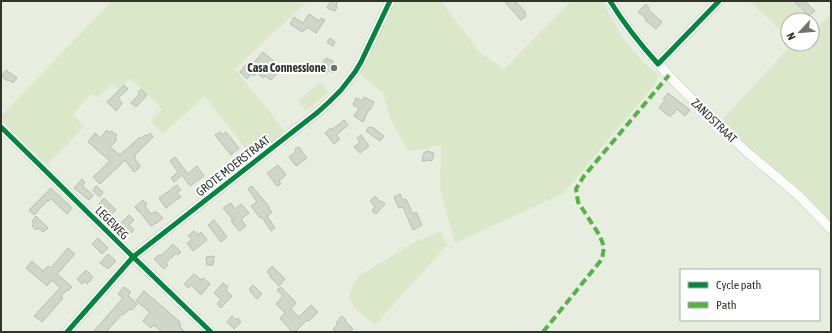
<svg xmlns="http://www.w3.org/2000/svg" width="832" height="333" font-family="'Asap Condensed',sans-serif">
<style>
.green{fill:#dae8c9}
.building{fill:#d0d6ca;stroke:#b9beb3}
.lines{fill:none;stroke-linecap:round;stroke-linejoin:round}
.minor-casing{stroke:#c2c7bc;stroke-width:10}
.minor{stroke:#fbfcfa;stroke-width:9}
.quiet{stroke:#56b246;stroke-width:4;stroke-dasharray:8 4;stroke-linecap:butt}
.cycleway-casing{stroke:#fff;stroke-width:8}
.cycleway{stroke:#00873e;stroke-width:5}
.poi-dot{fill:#70756a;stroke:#fff;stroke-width:1.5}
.labels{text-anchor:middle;stroke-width:4;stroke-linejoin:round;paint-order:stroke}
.poi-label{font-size:12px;font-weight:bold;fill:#30342b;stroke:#fff;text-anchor:end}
.street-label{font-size:12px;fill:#30342b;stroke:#fff}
</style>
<rect width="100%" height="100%" fill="#e7eee0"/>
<g class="green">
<polygon points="112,1 302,1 305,4 235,69 285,131 252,157 205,96 163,134 150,121 162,109 130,78 119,90 112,84 97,98 92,94 73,114 84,127 47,165 1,119 1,116 57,58"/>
<polygon points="395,1 441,1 480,53 504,69 571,1 602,1 624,40 643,62 658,75 656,83 564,193 455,243 440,189 441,145 425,149 408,151 390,118 383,93 359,73"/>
<polygon points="749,1 791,1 811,20 788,20 788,37"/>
<polygon points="831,14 831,221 792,183 751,149 722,120 792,44 812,44 812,21 818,27"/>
<polygon points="320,82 329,92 306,111 298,101"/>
<polygon points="440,231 448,246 444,248 375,325 355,309 349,297 353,285 359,276 411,244"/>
</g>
<g class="building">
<polygon points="331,1 338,1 336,6 337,7 335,11 327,8"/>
<polygon points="504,1 515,1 526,13 524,14 526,16 521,20"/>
<polygon points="793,1 805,1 815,11 807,17 804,13 805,12"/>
<polygon points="646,4 649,8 648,9 662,22 656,29 645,20 646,18 638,12"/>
<polygon points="309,14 319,21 321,18 325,20 316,33 307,27 305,30 304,30 302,32 290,24 294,17 303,23"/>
<polygon points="330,38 335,42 333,46 327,42"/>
<polygon points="263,52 277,64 272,69 277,74 271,80 265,76 263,78 257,73 254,76 251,74 247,79 240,72 247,63 251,66"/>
<polygon points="326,58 334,62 333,63 338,66 333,73 329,70 326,74 320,70 322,66 321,65"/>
<polygon points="6,70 17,78 13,83 9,80 8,81 1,76"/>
<polygon points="124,85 128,89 118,98 122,103 116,111 107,102"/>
<polygon points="141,89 147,95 136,107 131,103 139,94 138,92"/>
<polygon points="668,93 690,110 685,116 677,109 671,116 669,116 659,108 665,100 663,99"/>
<polygon points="364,97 374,102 370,110 369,109 363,122 354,116 359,108 353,105 356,98 362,101"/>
<polygon points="344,120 348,125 336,135 340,139 334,144 325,133 331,128 332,130"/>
<polygon points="369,127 371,128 372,127 384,136 380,141 366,131"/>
<polygon points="107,130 109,133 111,131 117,135 115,138 117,140 110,147 120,155 140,137 141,139 145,135 146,136 150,133 153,137 135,155 136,156 134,158 140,166 139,168 134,172 125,160 100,184 93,177 110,161 88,142 95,133 100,138"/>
<polygon points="220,132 222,135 226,132 239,148 231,155 215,135"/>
<polygon points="361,135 369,146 360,153 354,147 360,142 357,138"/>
<polygon points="299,147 307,158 296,166 289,157 296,151 295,149"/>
<polygon points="427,151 434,153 433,159 432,159 432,161 427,160 426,161 422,161 423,155 424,155 424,152 427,152"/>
<polygon points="175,157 188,174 197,166 204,176 190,186 182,175 174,182 171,178 178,172 170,161"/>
<polygon points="278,165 286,175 279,181 281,184 277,186 267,173"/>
<polygon points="82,179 85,183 82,186 93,195 89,200 74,188"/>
<polygon points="177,185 181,190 177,192 181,197 177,200 177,199 166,208 159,198"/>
<polygon points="96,186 103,192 100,197 93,191"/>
<polygon points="252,186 270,208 269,209 272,212 267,216 275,228 271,231 262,217 260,218 251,206 257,202 248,189"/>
<polygon points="51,188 72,208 67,214 51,199 49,201 48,200 34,215 29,210"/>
<polygon points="400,194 403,200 406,199 413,214 416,212 422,225 413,230 403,207 399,208 394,197"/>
<polygon points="375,196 380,202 381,201 385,204 376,214 372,211 375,207 370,201"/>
<polygon points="104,198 116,210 109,217 105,213 106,212 99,204"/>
<polygon points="143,200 147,204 145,206 151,214 154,212 157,212 163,218 157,223 156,223 151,226 139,211 139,212 135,207"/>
<polygon points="231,203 235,209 241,204 249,213 241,219 246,226 239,231 231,221 233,220 223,208"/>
<polygon points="129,215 134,220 129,225 134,230 130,234 126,230 124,232 118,226"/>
<polygon points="36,216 48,228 43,232 38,228 36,230 32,226 34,224 32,222"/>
<polygon points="214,220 227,237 221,242 208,225"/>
<polygon points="194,231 197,235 201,232 207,240 193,251 187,243 192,240 188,236"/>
<polygon points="98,238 108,248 102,254 92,244"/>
<polygon points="173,244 181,252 178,255 176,253 166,263 168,265 164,269 154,259 159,255 160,256 164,253"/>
<polygon points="68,248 75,254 57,274 72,287 68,291 67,290 61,296 63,298 42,322 34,316 60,288 52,280 47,286 26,268 32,261 43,271 48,266 51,268"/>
<polygon points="108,254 116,261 108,269 100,263"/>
<polygon points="214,256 213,265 207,265 206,257"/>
<polygon points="272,266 285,279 279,286 270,277 271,276 267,272"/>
<polygon points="86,270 93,277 87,284 84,281 82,284 77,279"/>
<polygon points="194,274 201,280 203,278 210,284 201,295 191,285 188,288 184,284"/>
<polygon points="223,283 228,287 226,290 232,296 221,308 217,304 221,299 214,293"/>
<polygon points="253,285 262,294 257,299 250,291 251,290 249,289"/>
<polygon points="124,287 131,292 128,295 137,304 132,310 130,309 123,315 122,314 106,332 93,332 123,298 118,294"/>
<polygon points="281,287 296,303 291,309 299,317 311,305 318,312 309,321 307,320 295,332 292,332 280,318 285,313 276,304 283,296 277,290"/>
<polygon points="144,291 180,322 179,323 181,325 180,327 185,332 162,332 154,325 151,328 143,321 150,312 136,301"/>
<polygon points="232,316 236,320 238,318 241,322 234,329 227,322"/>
<polygon points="342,316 346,320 345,321 353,329 350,332 336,332 333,329 338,324 336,323"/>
</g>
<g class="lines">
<defs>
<g id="minor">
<polyline points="610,1 626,25 639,42 672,79 724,131 747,152 798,195 831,229"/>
<polyline points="658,64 719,1"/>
<polyline points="1,127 125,249 211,332"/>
<polyline points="67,332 133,257 318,112 329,102 341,90 355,72 361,62 390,1"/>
</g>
</defs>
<use href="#minor" class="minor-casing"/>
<use href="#minor" class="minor"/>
<polyline class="quiet" points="543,332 602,259 604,247 600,236 578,202 576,189 584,176 669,75"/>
<defs>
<g id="cycleway">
<path d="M610 1C624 24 640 44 658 64L719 1"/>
<polyline points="1,127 125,249 211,332"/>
<polyline points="67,332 133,257 318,112 329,102 341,90 355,72 361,62 390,1"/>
</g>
</defs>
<use href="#cycleway" class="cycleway-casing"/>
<use href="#cycleway" class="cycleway"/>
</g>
<circle class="poi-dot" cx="334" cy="68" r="4"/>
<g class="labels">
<g class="poi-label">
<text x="326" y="72">Casa Connessione</text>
</g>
<g class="street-label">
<text transform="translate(714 121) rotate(44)" y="4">ZANDSTRAAT</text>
<text transform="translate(233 166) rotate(-38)" y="4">GROTE MOERSTRAAT</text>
<text transform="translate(112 223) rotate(45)" y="4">LEGEWEG</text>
</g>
</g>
<rect width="832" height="333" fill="none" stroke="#30342b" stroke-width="4"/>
<rect x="680" y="269" width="140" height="52" fill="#ffffff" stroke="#acaeaa"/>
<rect x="688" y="282" width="20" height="6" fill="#00873e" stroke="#acaeaa"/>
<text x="716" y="289" font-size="12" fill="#30342b">Cycle path</text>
<rect x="688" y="302" width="20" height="6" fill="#56b246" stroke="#acaeaa"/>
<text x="716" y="309" font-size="12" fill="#30342b">Path</text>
<g transform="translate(800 32) rotate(244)"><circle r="19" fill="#ffffff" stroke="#acaeaa"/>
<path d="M0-3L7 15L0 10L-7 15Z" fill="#70756a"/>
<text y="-6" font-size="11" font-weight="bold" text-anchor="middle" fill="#30342b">N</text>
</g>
</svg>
